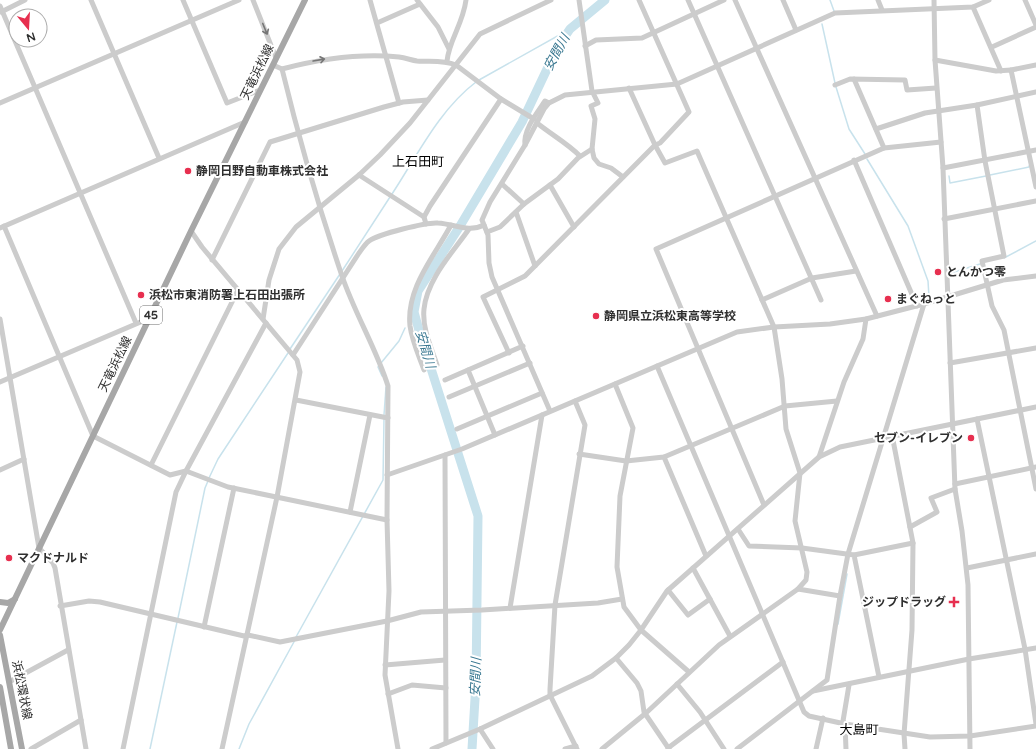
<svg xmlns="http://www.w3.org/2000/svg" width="1036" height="749" font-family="'Varela Round','Noto Sans JP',sans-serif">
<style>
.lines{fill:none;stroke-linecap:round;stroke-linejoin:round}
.stream{stroke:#c8e2ec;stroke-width:1.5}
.river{stroke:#c8e2ec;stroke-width:9}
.minor{stroke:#ccc;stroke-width:5}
.major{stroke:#a7a7a7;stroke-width:6}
.oneway{stroke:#767676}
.poi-dot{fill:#e72f4f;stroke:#fff;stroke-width:1.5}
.labels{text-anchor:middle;stroke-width:4;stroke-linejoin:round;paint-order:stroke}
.shield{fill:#fff;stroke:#6d6d6d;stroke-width:1}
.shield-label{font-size:11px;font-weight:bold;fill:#2f2f2f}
.street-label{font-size:12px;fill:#2f2f2f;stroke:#fff}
.poi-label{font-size:12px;font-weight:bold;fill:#2f2f2f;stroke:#fff;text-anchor:start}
.water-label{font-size:13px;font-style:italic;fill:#3b7992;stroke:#fff}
.neighbourhood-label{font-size:13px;fill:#000;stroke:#fff}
</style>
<rect width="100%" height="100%" fill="#fff"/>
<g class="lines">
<g class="stream">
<polyline points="830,0 834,11"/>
<polyline points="822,24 835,83"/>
<polyline points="479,80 570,29"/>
<polyline points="836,87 849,129 865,154"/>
<polyline points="867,159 908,226 928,281 929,297"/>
<polyline points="990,175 1029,167 1029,166"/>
<polyline points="949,176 950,183 986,176"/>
<path d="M392 194C417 156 439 110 476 82"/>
<polyline points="1004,258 1036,241"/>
<polyline points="342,271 390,197"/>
<polyline points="951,273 980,264"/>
<polyline points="290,349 340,274"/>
<polyline points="381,363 399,341 405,328"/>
<polyline points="379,365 378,367 382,376"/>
<polyline points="384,415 386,387"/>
<polyline points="209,478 218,459 288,353"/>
<polyline points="178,618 205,488 208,481"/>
<polyline points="838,624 847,574"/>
<polyline points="296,637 383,480 384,419"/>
<polyline points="150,749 177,622"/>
<polyline points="239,749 249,724 295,640"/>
</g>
<polyline class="river" points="472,749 476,682 478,516 420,334 414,312 418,291 460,226 522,122 557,48 570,29 605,0"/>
<g class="minor">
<polyline points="91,0 159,158"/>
<polyline points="183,0 227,103 260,90"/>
<polyline points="253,0 276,58"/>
<polyline points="370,0 399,103"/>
<polyline points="417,0 438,27 449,49"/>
<polyline points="579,0 592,91 598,103 591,106 595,119 592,149 594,158 599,164 611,168 623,177"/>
<polyline points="639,0 689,112 660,143 655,145 665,163 697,151 774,327 782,379 786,429 800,473 795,521 807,572 806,580 798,589"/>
<polyline points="688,0 821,300"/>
<polyline points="735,0 877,316"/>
<polyline points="783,0 796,30"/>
<polyline points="878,0 882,10"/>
<polyline points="934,0 935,60 943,168 955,489 962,531 968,585 970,749"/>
<polyline points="1025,0 1036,25"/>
<polyline points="0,6 136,323"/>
<polyline points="973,7 1001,71"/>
<polyline points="1,12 25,0"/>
<polyline points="377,23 420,4"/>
<polyline points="585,46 596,40 642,38 724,0"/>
<polyline points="992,47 1036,27"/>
<polyline points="935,60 996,71 1011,70 1036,187"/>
<path d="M447 61C449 40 463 24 466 0"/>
<path d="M273 65 282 69C299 139 319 208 342 276 355 314 376 348 388 386L387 520 389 591 385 675 398 749"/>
<path d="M282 69C320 59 359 53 399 57 406 58 411 60 417 61 431 62 443 60 456 65L501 99 534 119"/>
<polyline points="1011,70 1036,65"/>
<polyline points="854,79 884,148"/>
<polyline points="835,85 850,79 905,80 907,90 936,88"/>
<polyline points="1036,92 977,105 985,161 1004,256 982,261 992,306 1004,330 1036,489"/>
<polyline points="0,103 239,0"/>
<path d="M537 123C552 135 567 143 580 156"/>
<polyline points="876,129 925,113 977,105"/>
<path d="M525 145C523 130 537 113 545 101L549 103"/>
<polyline points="854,160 917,306"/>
<polyline points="943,168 1036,150"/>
<polyline points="359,175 424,217"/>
<polyline points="502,184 524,204"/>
<polyline points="550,185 574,227"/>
<polyline points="516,212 535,266"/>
<polyline points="944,219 1036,201"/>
<polyline points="426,224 424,217 430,206 501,99"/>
<polyline points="4,226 93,436 170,475 186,471 228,487 387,520"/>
<polyline points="0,228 245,122"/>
<polyline points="191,231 202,247 297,360 300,372 277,497 222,749"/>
<polyline points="487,232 500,227 524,204 558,179 578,158 592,149"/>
<polyline points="212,260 270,142 384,107 403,102 428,100"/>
<polyline points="762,300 812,278 856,271"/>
<polyline points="0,319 39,548 53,563 55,568 86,749"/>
<polyline points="263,319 269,280 279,249 296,227 359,175 380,155 410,123 480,34 551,0"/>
<polyline points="509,353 483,297 525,276 655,145 629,88"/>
<path d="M293 355 359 253C362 249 365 244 369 241 379 234 426 222 438 223 455 224 468 233 484 225"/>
<polyline points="950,363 1036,348"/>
<path d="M437 365C431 347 422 328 424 309 427 279 453 252 469 229"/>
<polyline points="657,366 804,712 809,716 845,724 930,737 970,736 1036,726"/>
<path d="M424 370C419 356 412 341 410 326 406 288 434 257 451 225"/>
<polyline points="445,380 468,370"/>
<polyline points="0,382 150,318"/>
<polyline points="615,384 633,428 620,496 617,567 624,607 641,630 689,672"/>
<polyline points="449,397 530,363"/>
<polyline points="296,400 388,418"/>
<polyline points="575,401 585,425 555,605 550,689 550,695 577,749"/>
<polyline points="550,411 492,277 489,263 488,235 482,220 490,202 525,145 544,109 549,103 565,95 677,84 835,13 973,7 989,0"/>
<polyline points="977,419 1025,649 1036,724"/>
<polyline points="457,429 542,393"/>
<polyline points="495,435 468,370 523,346"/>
<polyline points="892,435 913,543 912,630 904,734 905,749"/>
<polyline points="579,454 626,461 664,457 785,406 837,401"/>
<polyline points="445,455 446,743"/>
<polyline points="664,457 706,556"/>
<polyline points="819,457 844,382 863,339 866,319"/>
<polyline points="151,465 238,290"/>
<polyline points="0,470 24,459"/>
<polyline points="387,475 462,449 737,332 774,327 830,324 866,319 924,304 1003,280 1036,276"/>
<polyline points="955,484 1036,467"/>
<polyline points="764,505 656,249 884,148 941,142"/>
<polyline points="350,512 370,415"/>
<polyline points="910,527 937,512 931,498 955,489"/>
<polyline points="738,529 749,546 802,548 854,555 879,677"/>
<polyline points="854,555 913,543"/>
<polyline points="693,568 730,636"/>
<polyline points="967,568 1036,554"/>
<polyline points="668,590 688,615 710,599"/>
<polyline points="60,606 89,601 100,602 244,636 248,635 280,642 387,621 421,612 482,610 598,603 622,599"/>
<polyline points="510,608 542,415"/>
<polyline points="204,627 234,488"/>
<polyline points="616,658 637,683 641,691 644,712 669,749"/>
<polyline points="385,665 445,660"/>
<polyline points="9,682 68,650"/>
<polyline points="677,684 700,712 724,749"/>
<polyline points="813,691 969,659 1036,648"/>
<polyline points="388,694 412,685 446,688"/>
<polyline points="480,729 493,749"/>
<polyline points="668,748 783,662"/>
<polyline points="31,749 81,720"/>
<polyline points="123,749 176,492 186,471 266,323"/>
<polyline points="432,749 480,729 592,676 616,658 629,645 641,630 667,591 819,457 840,447 1036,407"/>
<polyline points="565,749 576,746"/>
<polyline points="602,749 646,713 719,645 798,589 840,596 848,554 924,304"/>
<polyline points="737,749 827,680 840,596"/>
<polyline points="816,749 823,718"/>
<polyline points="846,749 845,724 843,721 849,685"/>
</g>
<g class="major">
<polyline points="0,602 8,603 15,599"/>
<polyline points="0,630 191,231 305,0"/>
<polyline points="0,635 22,749"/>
<polyline points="0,687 11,749"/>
</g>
</g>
<defs><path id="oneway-shaft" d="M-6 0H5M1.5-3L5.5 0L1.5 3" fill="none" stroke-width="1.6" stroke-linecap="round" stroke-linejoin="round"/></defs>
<g class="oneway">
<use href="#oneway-shaft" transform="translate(265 29) rotate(68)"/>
<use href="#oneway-shaft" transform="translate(319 60) rotate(-10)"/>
</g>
<g class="poi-dot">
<circle cx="188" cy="171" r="4"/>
<circle cx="938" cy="272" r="4"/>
<circle cx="141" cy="295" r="4"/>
<circle cx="888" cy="299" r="4"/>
<circle cx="596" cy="316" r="4"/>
<circle cx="971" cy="438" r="4"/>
<circle cx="9" cy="558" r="4"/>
<path d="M952 596h4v4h4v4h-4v4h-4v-4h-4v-4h4z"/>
</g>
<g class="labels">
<rect class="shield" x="140" y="306" width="22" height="18" rx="3"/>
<g class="shield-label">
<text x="151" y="319">45</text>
</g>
<g class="street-label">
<text transform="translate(257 72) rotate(-64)" y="4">天竜浜松線</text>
<text transform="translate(115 364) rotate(-64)" y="4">天竜浜松線</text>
<text transform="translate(22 690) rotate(79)" y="4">浜松環状線</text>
</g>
<g class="poi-label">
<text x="196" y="175">静岡日野自動車株式会社</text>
<text x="946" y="276">とんかつ零</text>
<text x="149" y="299">浜松市東消防署上石田出張所</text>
<text x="896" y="303">まぐねっと</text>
<text x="604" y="320">静岡県立浜松東高等学校</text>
<text x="963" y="442" text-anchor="end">セブン-イレブン</text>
<text x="17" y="562">マクドナルド</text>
<text x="946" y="606" text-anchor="end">ジップドラッグ</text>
</g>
<g class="water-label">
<text transform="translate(556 52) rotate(-61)" y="5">安間川</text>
<text transform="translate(426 349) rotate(73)" y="5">安間川</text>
<text transform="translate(475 677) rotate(-88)" y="5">安間川</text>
</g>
<g class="neighbourhood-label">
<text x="418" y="166">上石田町</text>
<text x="859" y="734">大島町</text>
</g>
</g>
<g transform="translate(28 28) rotate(162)"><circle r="19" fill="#ffffff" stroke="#acacac"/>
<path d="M0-3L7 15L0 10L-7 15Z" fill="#e72f4f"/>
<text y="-6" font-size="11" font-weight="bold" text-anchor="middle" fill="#2f2f2f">N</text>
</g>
</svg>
